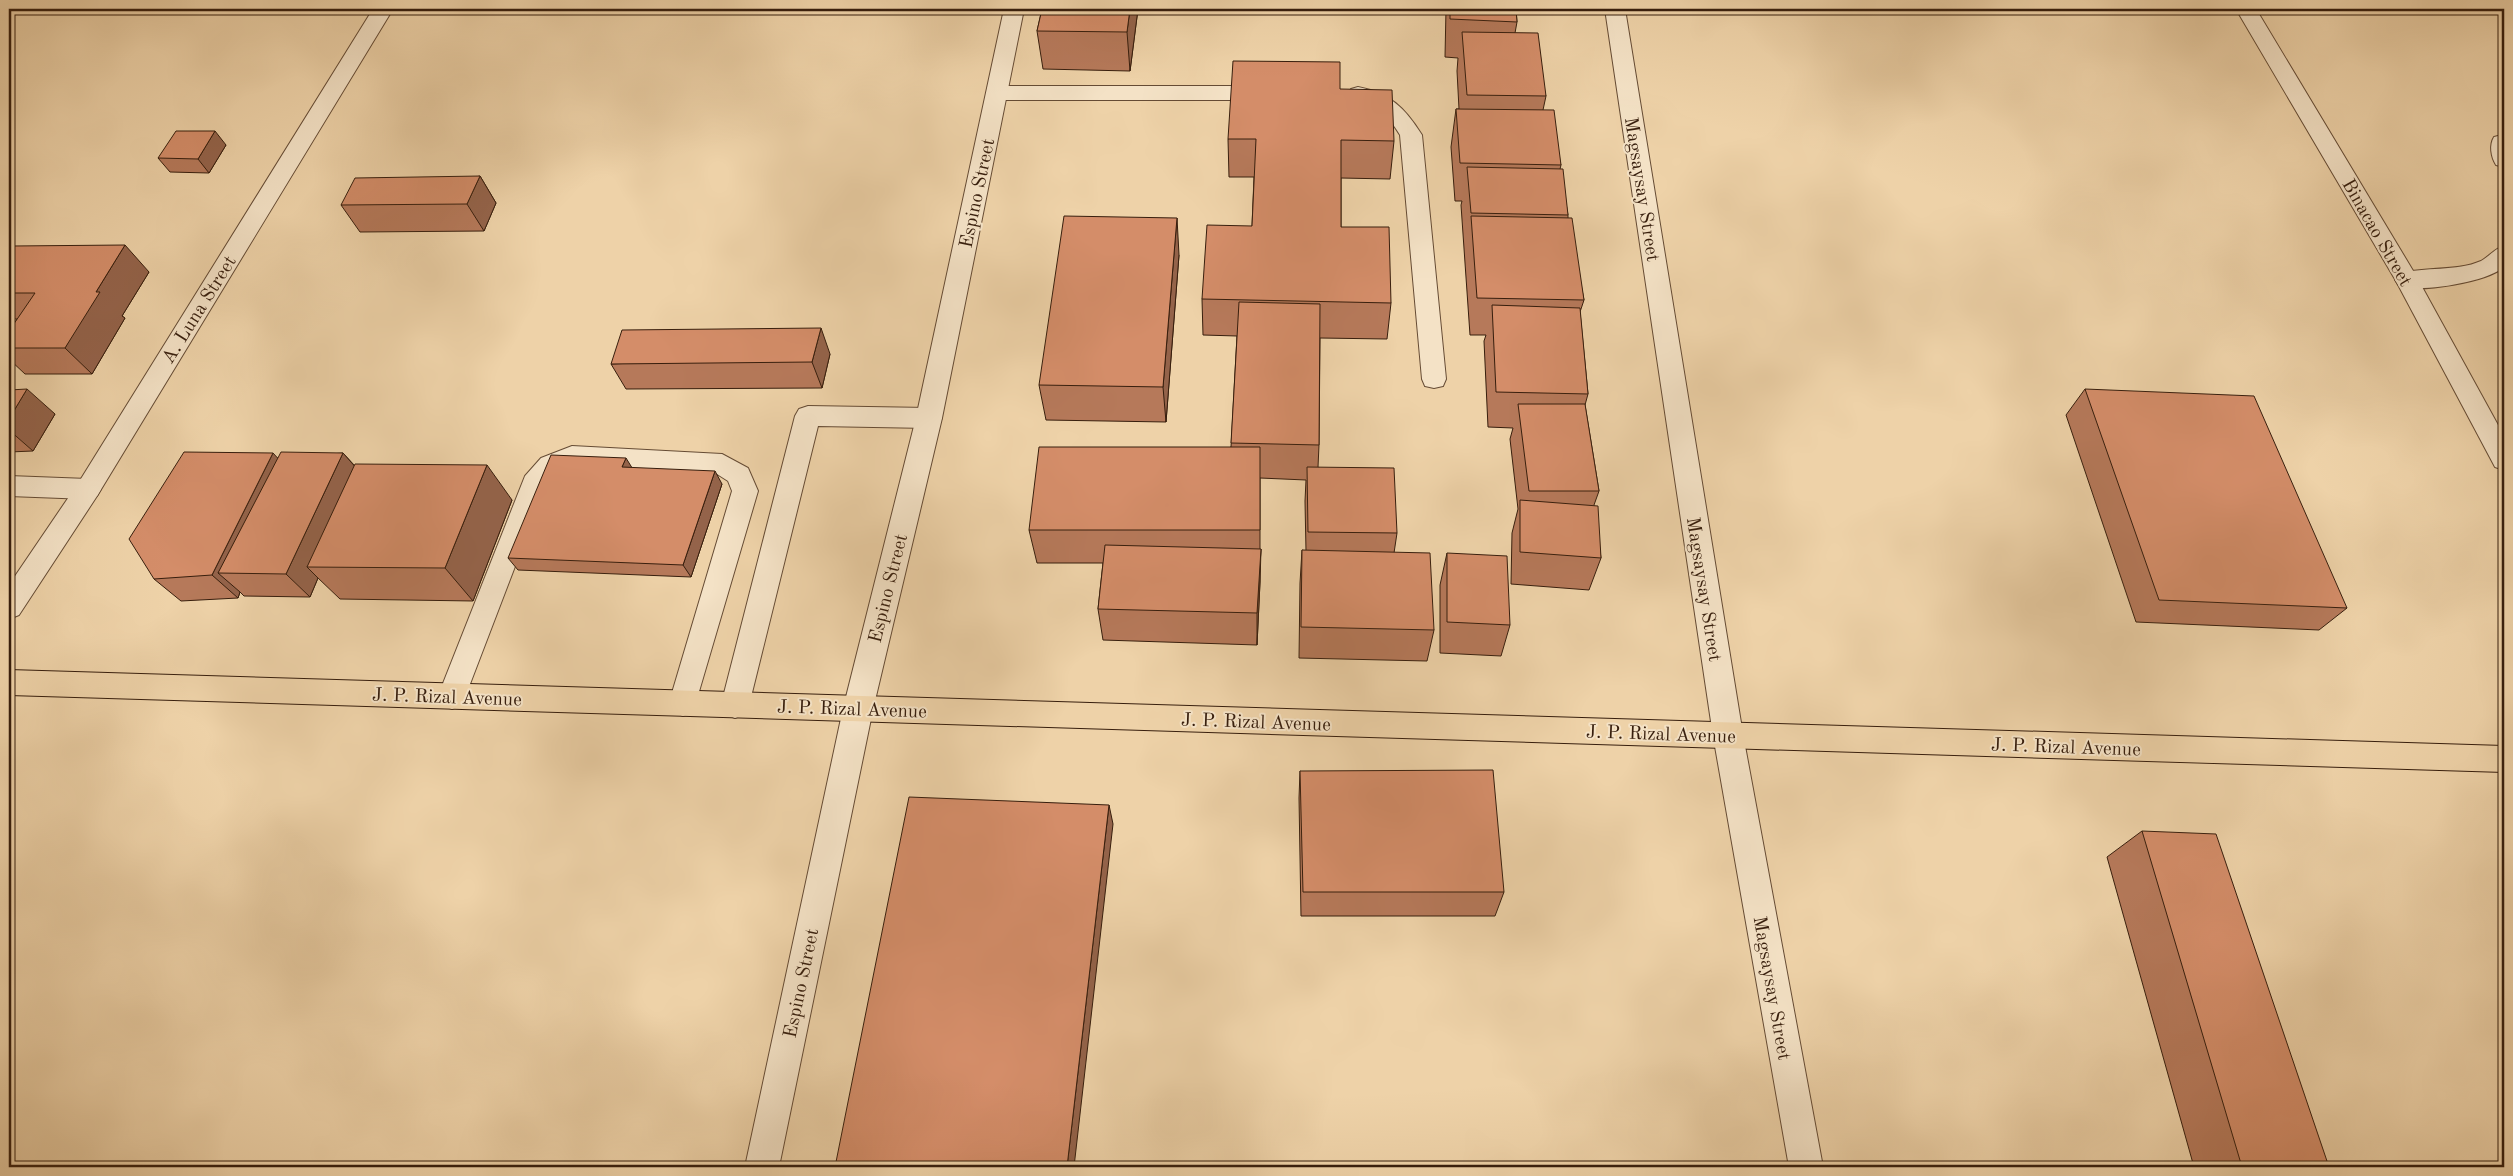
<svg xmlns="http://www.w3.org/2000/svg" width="2513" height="1176" font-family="'Old Standard TT',serif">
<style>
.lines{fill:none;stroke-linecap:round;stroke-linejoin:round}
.lane-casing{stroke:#654b34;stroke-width:2}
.street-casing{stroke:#654b34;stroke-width:2}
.primary-casing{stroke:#371e0d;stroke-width:2}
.lane{fill:#f4e2c6;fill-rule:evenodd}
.street{fill:#f4e2c6;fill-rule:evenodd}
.primary{fill:#eed2a8;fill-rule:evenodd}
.wall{fill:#b6795a;stroke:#371e0d}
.shaded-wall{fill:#94634a;stroke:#371e0d}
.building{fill:#d48d69;stroke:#371e0d}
.labels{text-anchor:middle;stroke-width:4;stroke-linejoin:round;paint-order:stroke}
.street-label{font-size:19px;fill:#371e0d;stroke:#f4e2c6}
</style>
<rect width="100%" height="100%" fill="#eed2a8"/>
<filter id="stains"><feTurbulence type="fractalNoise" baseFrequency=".004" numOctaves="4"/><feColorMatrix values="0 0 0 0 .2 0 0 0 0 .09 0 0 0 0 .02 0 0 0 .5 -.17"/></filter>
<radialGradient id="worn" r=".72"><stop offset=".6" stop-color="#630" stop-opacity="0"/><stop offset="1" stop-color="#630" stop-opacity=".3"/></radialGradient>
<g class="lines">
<defs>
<g id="lane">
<polygon points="997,86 1268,86 1275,88 1279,93 1275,98 1268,100 997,100 990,98 986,93 990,88"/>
<path d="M1358 87C1390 93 1405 108 1422 135L1446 379 1443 386 1434 388 1425 386 1422 379 1400 135C1394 125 1386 114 1376 108 1367 102 1353 103 1347 94L1351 89Z"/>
<path d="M2502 135H2504V167L2496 165C2491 157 2489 145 2494 137Z"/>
<path d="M2504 246V267C2487 282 2421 293 2399 286L2395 280 2399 274C2425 266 2456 272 2481 261 2490 256 2494 249 2504 246Z"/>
<polygon points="808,406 929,408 938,411 942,418 938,425 929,428 818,426 749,705 745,714 735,718 725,714 721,705 795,416 799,409"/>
<polygon points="572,446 722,454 748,468 758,491 693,712 683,716 673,712 669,703 732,491 728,481 717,474 574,466 559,472 545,488 462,705 452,709 442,705 438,696 525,476 541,458"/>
<polygon points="9,476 88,479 97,482 101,489 97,496 88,499 9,496"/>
</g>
<g id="street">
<polygon points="373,9 393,9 97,496 19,615 9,619 9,585 79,482"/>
<polygon points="1004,9 1024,9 942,418 873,709 779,1167 745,1167 843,709 916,418"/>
<polygon points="1605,9 1625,9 1743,735 1823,1167 1789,1167 1713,735"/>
<polygon points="2236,9 2256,9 2415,274 2504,436 2504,470 2495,467 2396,281"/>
</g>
<polygon id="primary" points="9,670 2504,746 2504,772 9,695"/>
</defs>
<use href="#lane" class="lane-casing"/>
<use href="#street" class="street-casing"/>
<use href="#primary" class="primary-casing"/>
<use href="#lane" class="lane"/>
<use href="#street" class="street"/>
<use href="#primary" class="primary"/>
</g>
<g class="wall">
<polygon points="1042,9 1138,9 1130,71 1043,69 1037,31"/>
<polygon points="1446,9 1516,9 1517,22 1515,33 1546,96 1543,110 1561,165 1560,169 1568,215 1568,218 1584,300 1580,312 1588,394 1585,405 1599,491 1594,505 1601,558 1589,590 1511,584 1512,533 1518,509 1510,439 1513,428 1488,427 1484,341 1486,335 1470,335 1461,205 1462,201 1455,201 1451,147 1456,109 1459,109 1457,71 1458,58 1445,57"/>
<polygon points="1340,89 1394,141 1390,179 1341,178 1341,227 1391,303 1387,339 1320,338 1319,445 1318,467 1397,533 1394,553 1434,630 1427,661 1299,658 1300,583 1302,550 1306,551 1305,501 1306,480 1260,478 1260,582 1257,645 1103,640 1098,609 1103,563 1037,563 1029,530 1231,447 1237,336 1203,335 1202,299 1252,226 1254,177 1229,177 1228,139"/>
<polygon points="226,145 209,173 170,172 158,158"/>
<polygon points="480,176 496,203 484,231 360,232 341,205"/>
<polygon points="9,251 149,272 122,316 125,318 92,374 25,374 9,359 9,331 17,319 9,319"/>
<polygon points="1179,255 1166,422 1046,420 1039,385"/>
<polygon points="830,354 822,388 626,389 611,364"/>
<polygon points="2085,389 2347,608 2319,630 2136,622 2066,415"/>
<polygon points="9,390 55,414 33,451 9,452"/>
<polygon points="343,453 355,466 512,500 473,601 340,599 318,578 310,597 244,596 240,592 238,598 181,601 154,579 277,458"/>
<polygon points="632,468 722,484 691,577 518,570 508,558"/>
<polygon points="1447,553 1510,625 1501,656 1440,653 1440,585"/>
<polygon points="1300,771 1504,892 1495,916 1301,916 1299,798"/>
<polygon points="2142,831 2329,1167 2194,1167 2107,857"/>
</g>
<g class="shaded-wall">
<polygon points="1130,9 1138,9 1130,71 1127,32"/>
<polygon points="215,131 226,145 209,173 198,159"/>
<polygon points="480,176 496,203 484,231 467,204"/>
<polygon points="1177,218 1179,255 1166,422 1163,387"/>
<polygon points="125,245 149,272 122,316 125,318 92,374 65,348 96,292"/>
<polygon points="821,328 830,354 822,388 812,362"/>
<polygon points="27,389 55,414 33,451 9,430 9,419"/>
<polygon points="273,453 296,478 218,573 240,592 238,598 212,575"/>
<polygon points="343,453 365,478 307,567 318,578 310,597 286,574"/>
<polygon points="626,458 634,471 622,467"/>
<polygon points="487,465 512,500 473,601 445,568"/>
<polygon points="715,471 722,484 691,577 683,565"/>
<polygon points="1261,549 1260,582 1257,645 1257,613"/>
<polygon points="1109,805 1113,824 1074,1167 1067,1167"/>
</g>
<g class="building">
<polygon points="1042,9 1130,9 1127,32 1037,31"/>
<polygon points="1450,9 1516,9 1517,22 1450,19"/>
<polygon points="1462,32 1538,33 1546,96 1467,95"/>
<polygon points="1233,61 1340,62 1340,89 1392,90 1394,141 1341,140 1341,227 1389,227 1391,303 1202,299 1207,225 1252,226 1256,139 1228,139"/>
<polygon points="1456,109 1554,110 1561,165 1460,163"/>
<polygon points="176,131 215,131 198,159 158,158"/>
<polygon points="1467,167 1563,169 1568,215 1471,213"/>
<polygon points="480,176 467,204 341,205 355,178"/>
<polygon points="1064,216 1177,218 1163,387 1039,385"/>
<polygon points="1471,216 1572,218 1584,300 1477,298"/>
<polygon points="125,245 96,292 100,292 65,348 9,348 9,331 35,293 9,293 9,251 12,246"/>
<polygon points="1239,302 1320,304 1319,445 1231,443"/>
<polygon points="1492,305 1580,308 1588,394 1496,392"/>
<polygon points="821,328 812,362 611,364 622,330"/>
<polygon points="27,389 9,419 9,390"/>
<polygon points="2085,389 2254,396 2347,608 2159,600"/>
<polygon points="1518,404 1585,404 1599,491 1529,491"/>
<polygon points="1039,447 1260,447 1260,530 1029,530"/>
<polygon points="184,452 273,453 212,575 154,579 129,539"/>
<polygon points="281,452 343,453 286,574 218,573"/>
<polygon points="551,455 626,458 622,467 715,471 683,565 508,558"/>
<polygon points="355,464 487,465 445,568 307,567"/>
<polygon points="1307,467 1394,468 1397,533 1308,532"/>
<polygon points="1520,500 1598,506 1601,558 1520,552"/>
<polygon points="1105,545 1261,549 1257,613 1098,609"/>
<polygon points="1302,550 1430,553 1434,630 1301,627"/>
<polygon points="1447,553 1507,556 1510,625 1447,622"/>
<polygon points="1493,770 1504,892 1303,892 1300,771"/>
<polygon points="909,797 1109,805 1067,1167 835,1167"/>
<polygon points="2142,831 2216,834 2329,1167 2242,1167"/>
</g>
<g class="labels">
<g class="street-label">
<text transform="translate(1643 189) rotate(81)" y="7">Magsaysay Street</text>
<text transform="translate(976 193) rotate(-78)" y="7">Espino Street</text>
<text transform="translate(2378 232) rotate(60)" y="7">Binacao Street</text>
<text transform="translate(198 309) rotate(-58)" y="7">A. Luna Street</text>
<text transform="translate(887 588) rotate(-76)" y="7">Espino Street</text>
<text transform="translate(1705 589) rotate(81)" y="7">Magsaysay Street</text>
<text transform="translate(447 696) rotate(2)" y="7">J. P. Rizal Avenue</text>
<text transform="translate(852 708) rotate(2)" y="7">J. P. Rizal Avenue</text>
<text transform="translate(1256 721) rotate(2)" y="7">J. P. Rizal Avenue</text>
<text transform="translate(1661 733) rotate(2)" y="7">J. P. Rizal Avenue</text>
<text transform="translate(2066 746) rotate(2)" y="7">J. P. Rizal Avenue</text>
<text transform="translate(800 983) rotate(-78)" y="7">Espino Street</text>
<text transform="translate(1773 988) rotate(80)" y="7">Magsaysay Street</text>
</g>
</g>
<rect width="2513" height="1176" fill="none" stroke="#eed2a8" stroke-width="30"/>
<rect x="10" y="10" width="2493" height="1156" fill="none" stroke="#371e0d" stroke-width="2.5"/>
<rect x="15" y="15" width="2483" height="1146" fill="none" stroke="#371e0d"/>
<rect width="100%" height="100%" filter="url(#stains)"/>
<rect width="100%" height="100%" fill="url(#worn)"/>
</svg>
